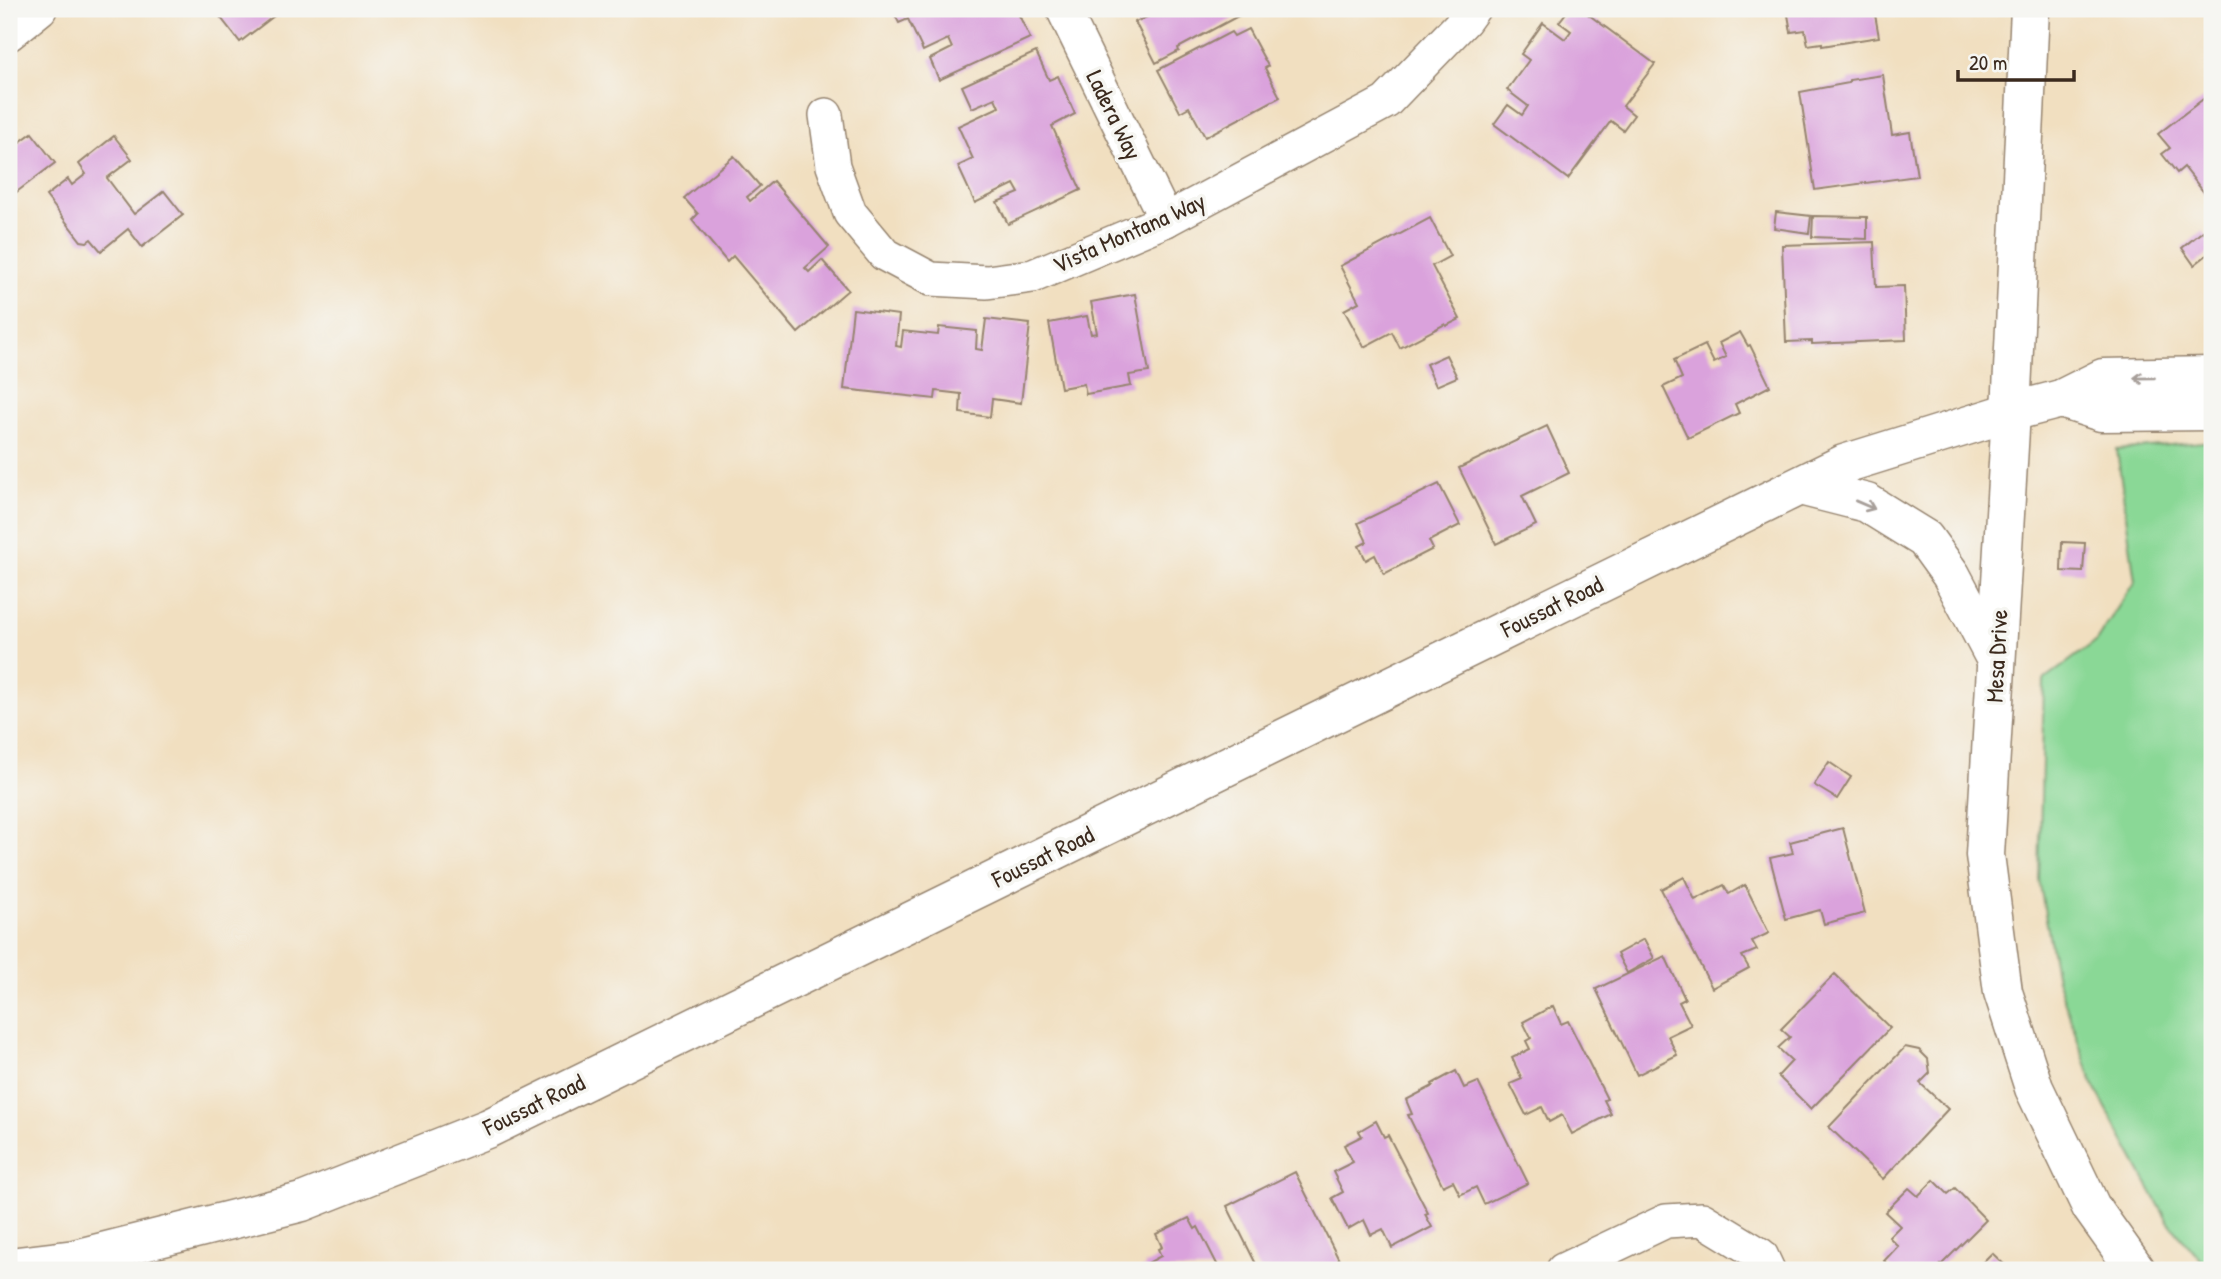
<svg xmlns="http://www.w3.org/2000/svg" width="2221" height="1279" font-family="'Patrick Hand',sans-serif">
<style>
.green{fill:#8ad896;stroke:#62815a;stroke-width:2}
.building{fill:#daa2dc}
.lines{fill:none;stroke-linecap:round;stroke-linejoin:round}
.street-casing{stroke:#96846f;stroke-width:36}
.secondary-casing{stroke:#96846f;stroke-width:41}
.street{stroke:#fff;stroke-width:33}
.secondary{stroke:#fff;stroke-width:38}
.oneway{stroke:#a79f9a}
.labels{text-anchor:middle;stroke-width:7;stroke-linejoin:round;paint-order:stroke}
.street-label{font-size:24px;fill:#3b2a1e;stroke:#f6f6f2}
</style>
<rect width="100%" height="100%" fill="#f6f6f2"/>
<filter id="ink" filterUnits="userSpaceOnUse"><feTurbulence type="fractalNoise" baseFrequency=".0143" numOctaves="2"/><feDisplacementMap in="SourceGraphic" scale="14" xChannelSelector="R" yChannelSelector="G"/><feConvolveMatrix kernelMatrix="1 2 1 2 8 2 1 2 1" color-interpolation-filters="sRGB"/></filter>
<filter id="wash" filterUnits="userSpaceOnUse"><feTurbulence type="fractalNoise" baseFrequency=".00686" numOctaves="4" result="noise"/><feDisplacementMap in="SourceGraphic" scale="28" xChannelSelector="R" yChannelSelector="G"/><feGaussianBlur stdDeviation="1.57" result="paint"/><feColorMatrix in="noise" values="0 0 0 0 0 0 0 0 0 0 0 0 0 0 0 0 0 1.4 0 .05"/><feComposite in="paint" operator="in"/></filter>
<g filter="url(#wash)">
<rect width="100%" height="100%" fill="#f1dfc0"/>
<polygon class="green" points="2212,441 2212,1270 2209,1270 2167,1220 2092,1082 2057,979 2039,880 2044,680 2096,641 2135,581 2117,450"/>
<g id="blocks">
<g class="building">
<polygon points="214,9 283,9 240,42"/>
<polygon points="892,9 1016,9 1030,38 939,80 930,59 952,48 948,39 923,51 908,19 899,23"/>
<polygon points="1166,9 1243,9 1238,11 1240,15 1178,48 1179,51 1156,63 1135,22"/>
<polygon points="1569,9 1581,9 1655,64 1623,106 1634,115 1623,130 1611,121 1568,179 1494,124 1508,105 1522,115 1528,106 1507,90 1529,60 1521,54 1543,23 1565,39 1571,31 1559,22"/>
<polygon points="1787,9 1874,9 1879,37 1822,46 1822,43 1808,45 1805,30 1791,32"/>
<polygon points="1248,29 1268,66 1265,68 1280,97 1205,137 1189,107 1180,112 1158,70 1231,32 1234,36"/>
<polygon points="1036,52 1049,80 1058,76 1075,114 1052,126 1081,190 1008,224 997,202 1019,193 1014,184 975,203 958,166 973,159 958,126 999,107 995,98 972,108 962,86"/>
<polygon points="1883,75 1892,135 1910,132 1917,176 1815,190 1800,92 1849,83 1849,80"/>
<polygon points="2211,93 2212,190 2206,195 2184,167 2177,173 2162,154 2170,148 2158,134"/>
<polygon points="32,133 55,163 14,194 9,188 9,150"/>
<polygon points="114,136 132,159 107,178 134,214 164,191 183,215 142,247 128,229 101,251 91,239 87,242 81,241 46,196 68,179 72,185 86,174 79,164"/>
<polygon points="734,156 760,186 747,197 750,201 773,181 829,247 805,268 809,272 822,260 848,290 798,333 733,256 727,262 692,220 698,214 684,198"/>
<polygon points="1776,212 1811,216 1809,233 1774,228"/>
<polygon points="1813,216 1867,217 1867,239 1812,237"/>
<polygon points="1430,218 1450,256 1432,266 1460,319 1446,326 1445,324 1400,348 1392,332 1364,347 1344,310 1359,302 1340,266"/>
<polygon points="2203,231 2212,243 2212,251 2194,265 2182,248"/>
<polygon points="1874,242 1876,287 1904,286 1906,340 1812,344 1812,341 1786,342 1782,245"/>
<polygon points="1135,294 1149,372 1129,375 1131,386 1086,394 1084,384 1061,388 1049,323 1087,316 1091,334 1097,333 1091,302"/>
<polygon points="853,309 899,315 896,346 901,347 903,331 938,335 939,327 977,331 976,349 982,350 986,319 1030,324 1021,403 992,399 990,417 960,413 961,394 936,391 935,399 844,389"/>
<polygon points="1740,332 1748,346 1750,345 1770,386 1735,404 1739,413 1688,438 1663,387 1682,378 1674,360 1705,345 1714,363 1726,357 1719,343"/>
<polygon points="1446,355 1457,377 1436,386 1426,364"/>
<polygon points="1547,426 1569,473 1522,496 1536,525 1496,544 1459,468"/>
<polygon points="1439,484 1460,525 1429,541 1433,549 1384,574 1375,555 1366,560 1359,546 1367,542 1358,523"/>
<polygon points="2062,542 2085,543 2083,572 2061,571"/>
<polygon points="1829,762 1851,777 1837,799 1814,785"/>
<polygon points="1843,828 1865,913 1824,924 1820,910 1786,919 1770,858 1793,853 1790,842"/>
<polygon points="1684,877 1695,900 1724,885 1729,894 1745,885 1769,933 1752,941 1757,950 1742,956 1749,968 1712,988 1661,889"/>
<polygon points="1644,939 1654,958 1627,973 1617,954"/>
<polygon points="1665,956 1685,999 1679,1002 1691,1025 1668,1036 1677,1055 1637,1075 1596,989"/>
<polygon points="1835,974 1890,1028 1811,1109 1778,1076 1792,1061 1778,1048 1790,1037 1781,1029"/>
<polygon points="1553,1006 1561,1024 1568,1021 1607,1099 1604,1100 1611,1114 1572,1134 1562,1115 1549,1122 1542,1107 1526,1115 1510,1084 1522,1079 1512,1058 1530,1049 1526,1041 1531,1038 1523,1022"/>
<polygon points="1905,1047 1919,1050 1928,1059 1930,1073 1920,1083 1948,1109 1883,1179 1829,1127"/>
<polygon points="1456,1071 1464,1088 1478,1082 1528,1183 1484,1204 1476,1187 1460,1195 1453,1181 1443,1186 1408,1115 1412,1114 1406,1100 1433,1086 1432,1084"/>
<polygon points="1376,1121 1384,1137 1388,1135 1428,1213 1425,1214 1432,1227 1392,1248 1383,1229 1371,1235 1364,1220 1348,1229 1332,1198 1343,1192 1333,1172 1353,1162 1344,1145 1362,1136 1359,1131"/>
<polygon points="1295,1172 1344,1270 1259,1270 1227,1206"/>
<polygon points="1934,1180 1948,1194 1955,1188 1986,1220 1936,1270 1893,1270 1884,1261 1898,1246 1889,1237 1900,1226 1885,1212 1909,1188 1918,1196"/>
<polygon points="1189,1218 1195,1229 1198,1227 1220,1270 1140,1270 1146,1267 1144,1265 1161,1256 1158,1249 1162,1247 1156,1234"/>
<polygon points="1992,1253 2010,1270 1975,1270"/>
</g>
</g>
</g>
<g filter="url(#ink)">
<use href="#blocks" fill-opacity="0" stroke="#96846f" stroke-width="2"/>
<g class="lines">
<defs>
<g id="street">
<polyline points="1063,9 1166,220"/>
<polyline points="9,34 40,9"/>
<polyline points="826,115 833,166 850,213 884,254 931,279 987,282 1033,276 1166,220 1386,102 1465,20 1473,9"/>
<polyline points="1563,1270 1666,1221 1702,1219 1761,1255 1768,1270"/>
</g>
<g id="secondary">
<polyline points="2030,9 2011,412 1985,855 2003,992 2034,1088 2091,1207 2136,1270"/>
<polyline points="2061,399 2101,412 2212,411"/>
<polyline points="1800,486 1867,503 1925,539 1951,575 1996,660"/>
<polyline points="9,1267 75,1259 302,1202 489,1128 1844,464 2011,412 2061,399 2103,378 2212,376"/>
</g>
</defs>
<use href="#street" class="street-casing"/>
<use href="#secondary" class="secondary-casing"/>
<use href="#street" class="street"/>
<use href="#secondary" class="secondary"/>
</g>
<defs><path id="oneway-shaft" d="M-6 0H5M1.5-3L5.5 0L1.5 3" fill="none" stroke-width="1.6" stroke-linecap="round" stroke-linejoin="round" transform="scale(1.75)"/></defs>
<g class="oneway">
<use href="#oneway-shaft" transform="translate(2144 378) rotate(179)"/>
<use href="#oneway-shaft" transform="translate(1865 505) rotate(23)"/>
</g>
</g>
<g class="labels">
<g class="street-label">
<text transform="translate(1114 115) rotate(64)" y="8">Ladera Way</text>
<text transform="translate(1129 233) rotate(-24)" y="8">Vista Montana Way</text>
<text transform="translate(1552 607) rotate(-26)" y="8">Foussat Road</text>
<text transform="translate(1997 656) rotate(-87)" y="8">Mesa Drive</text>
<text transform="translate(1043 857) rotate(-26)" y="8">Foussat Road</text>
<text transform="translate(534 1105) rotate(-26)" y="8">Foussat Road</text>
</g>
</g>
<rect width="2221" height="1279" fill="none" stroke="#f6f6f2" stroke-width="35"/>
<path d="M1958 70v10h116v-10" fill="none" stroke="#3b2a1e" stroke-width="3.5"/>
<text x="1969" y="70" font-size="21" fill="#3b2a1e" stroke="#f6f6f2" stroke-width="5" paint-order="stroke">20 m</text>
</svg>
